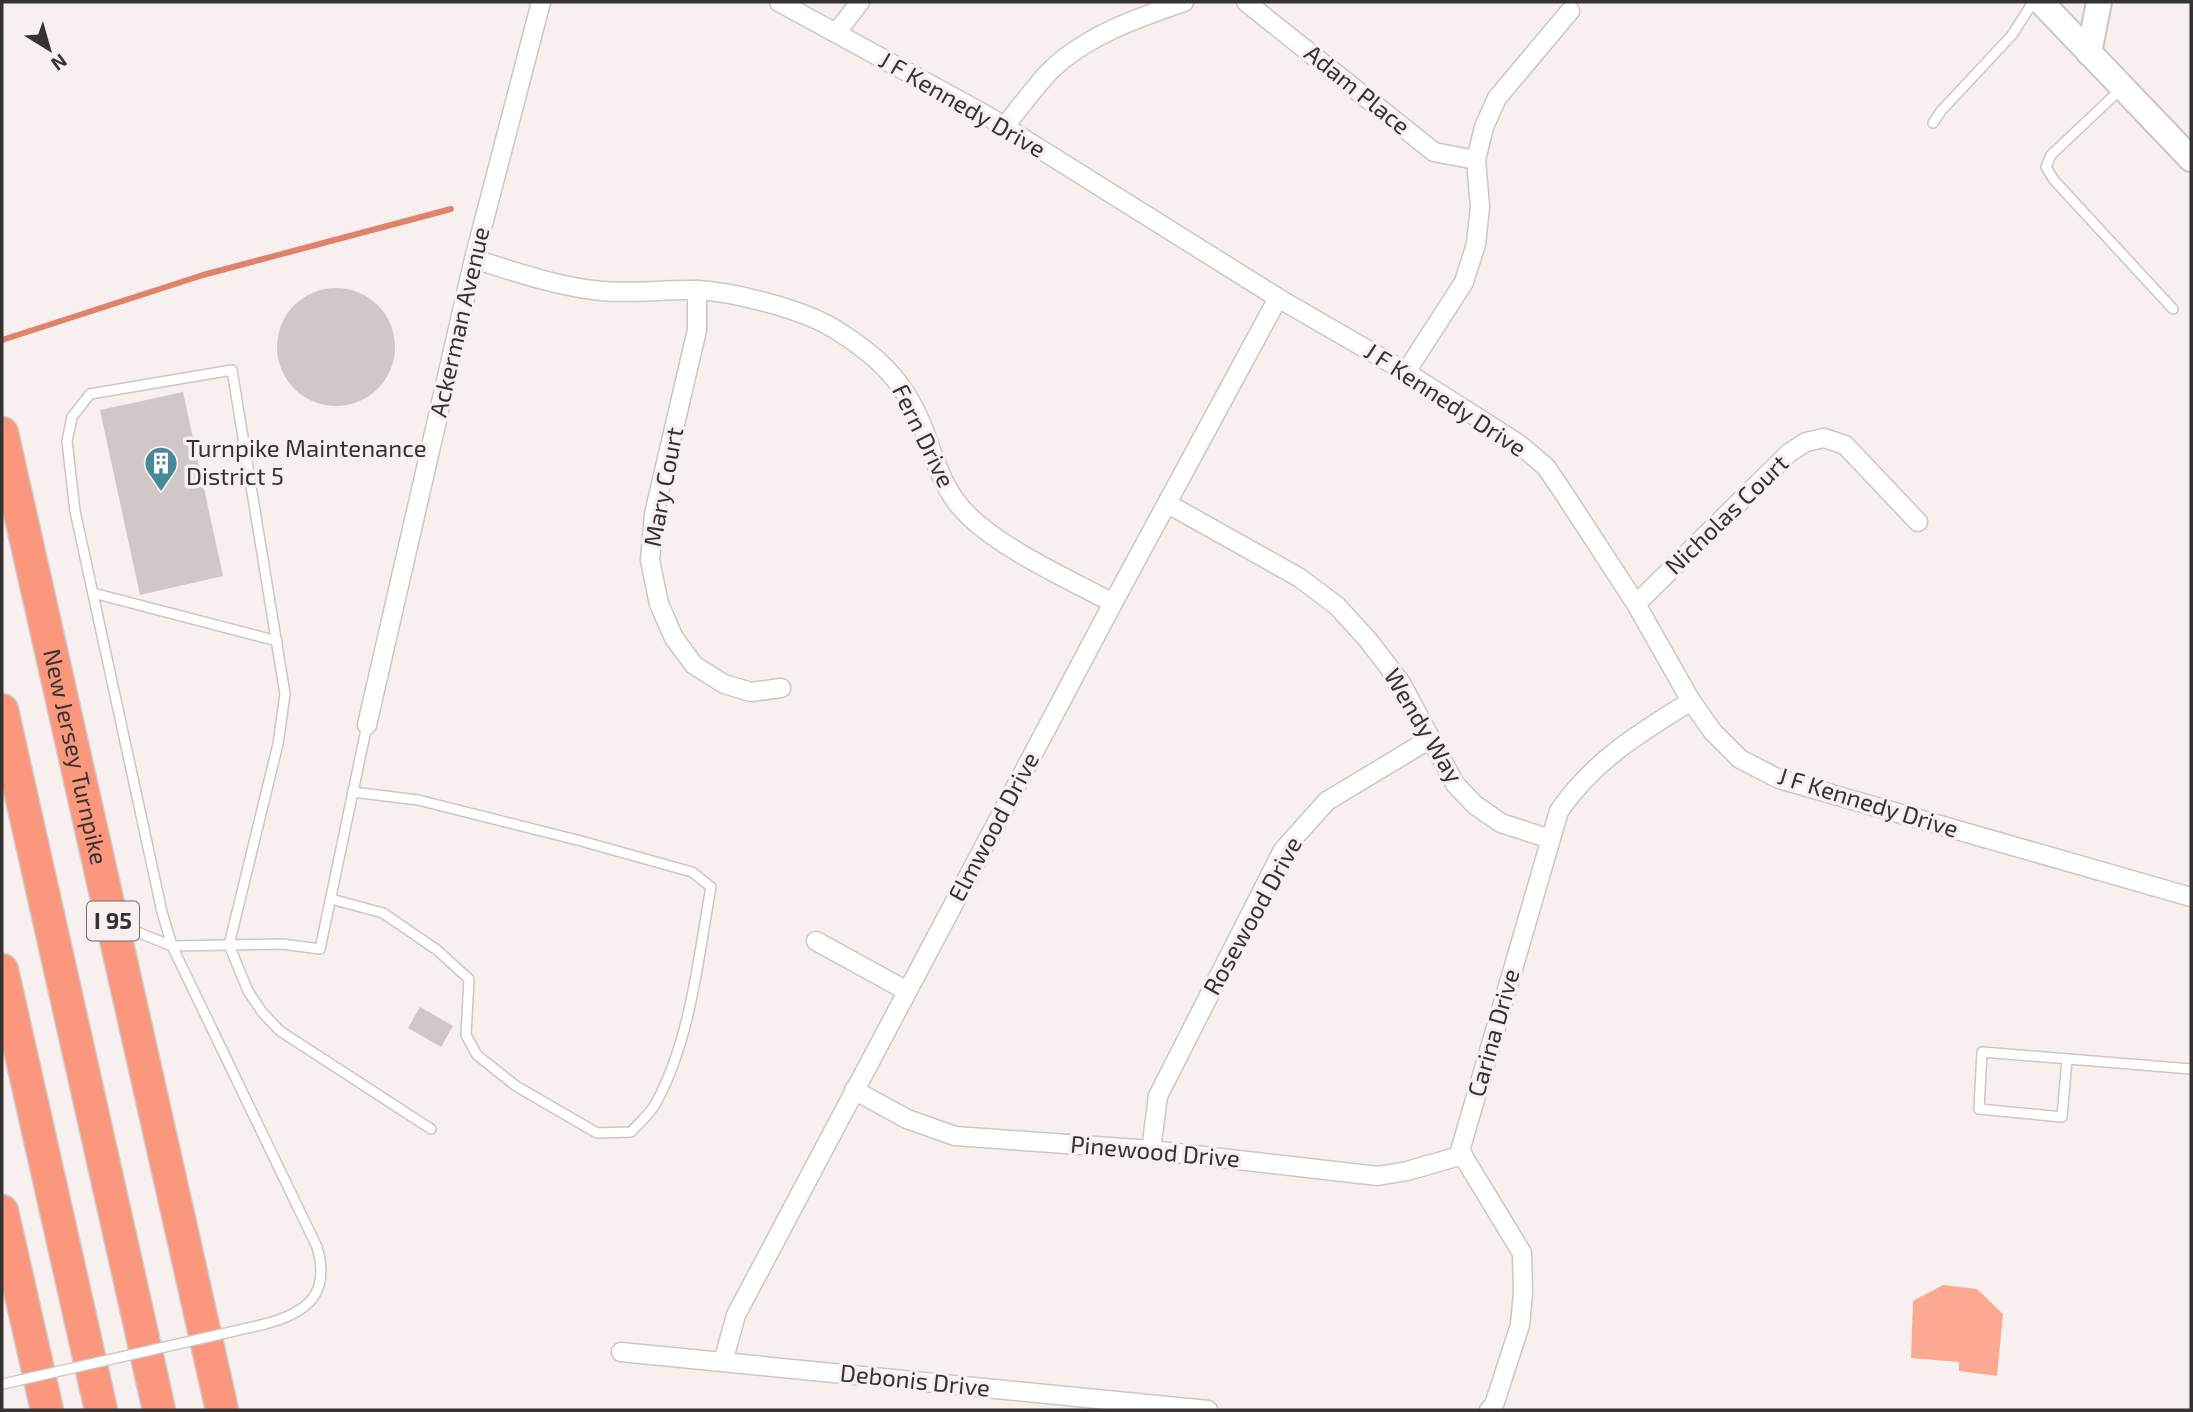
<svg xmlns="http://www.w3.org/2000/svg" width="2193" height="1412" font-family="'Exo 2',sans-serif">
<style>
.green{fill:#fba993}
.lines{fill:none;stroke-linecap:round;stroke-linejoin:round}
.stream{stroke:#df836b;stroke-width:6}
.building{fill:#cfc8c6}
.lane-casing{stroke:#cdc6c4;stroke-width:12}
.street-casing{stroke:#cdc6c4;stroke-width:21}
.secondary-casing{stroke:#cdc6c4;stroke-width:28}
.highway-casing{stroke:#cfcece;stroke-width:35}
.lane{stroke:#fff;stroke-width:9}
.street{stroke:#fff;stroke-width:18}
.secondary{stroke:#fff;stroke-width:24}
.highway{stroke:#fa977d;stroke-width:32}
.lane-bridge-casing{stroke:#cdc6c4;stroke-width:12;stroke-linecap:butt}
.lane-bridge{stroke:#fff;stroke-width:9}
.labels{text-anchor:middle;stroke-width:7;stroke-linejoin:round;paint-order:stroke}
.shield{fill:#f7f0ee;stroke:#6f6c6a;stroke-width:2}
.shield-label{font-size:23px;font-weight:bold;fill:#353332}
.street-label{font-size:24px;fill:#353332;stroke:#f7f0ee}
.poi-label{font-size:24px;fill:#353332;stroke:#f7f0ee;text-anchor:start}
</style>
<rect width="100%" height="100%" fill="#f7f0ee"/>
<polygon class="green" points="1943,1285 1977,1289 2003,1314 1997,1376 1959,1371 1959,1362 1911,1358 1913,1301"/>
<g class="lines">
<polyline class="stream" points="2,340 203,275 451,209"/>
</g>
<g class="building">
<circle cx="336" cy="347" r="59"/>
<polygon points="183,392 223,576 140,595 100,410"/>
<polygon points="420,1007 453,1026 441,1047 408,1028"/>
</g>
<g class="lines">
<defs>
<g id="lane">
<polyline points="2121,89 2051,155 2046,167 2054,180 2173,309"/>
<polyline points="1933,123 1941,111 2012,35 2033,2"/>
<polyline points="93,593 277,641"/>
<path d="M331 899 383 913 437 950 469 979 466 1035 477 1055 516 1086 597 1133 631 1132C639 1123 650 1114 656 1103 691 1038 698 959 711 887L692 872 581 841 418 800 353 792"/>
<polyline points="122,926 172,946 282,944 320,949 367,725"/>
<polyline points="2067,1059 2062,1117 1979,1109 1982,1052 2191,1069"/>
<path d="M265 1324C307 1313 331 1294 317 1247L172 946 162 912 75 511 67 441 72 417 90 394 232 370 285 694 278 744 229 945 248 991 262 1012 280 1031 431 1129"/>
</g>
<g id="street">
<polyline points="779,2 986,115 1278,298 1406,372 1519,444 1546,467 1563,492 1636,604 1691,701 1713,732 1740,759 1779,779 2191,897"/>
<polyline points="1246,2 1434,152 1476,160"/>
<polyline points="836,33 860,2"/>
<path d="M1004 127C1019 109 1033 89 1049 72 1085 36 1137 18 1184 2"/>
<path d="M474 259C516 272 558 287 602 291 634 294 665 289 697 290 735 292 801 309 833 328 874 353 903 379 921 423 932 450 938 476 955 500 984 542 1067 578 1113 603"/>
<polyline points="697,290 697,330 654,514 650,560 659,604 674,638 694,665 724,684 751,692 781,688"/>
<polyline points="1406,372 1464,282 1476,244 1480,207 1476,160 1484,127 1497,98 1570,11"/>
<polyline points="1168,504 1300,578 1337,606 1368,640 1401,683 1455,784 1475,805 1501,823 1550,839"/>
<polyline points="1636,604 1789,453 1806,442 1824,438 1845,445 1918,522"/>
<polyline points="367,725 474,259 541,2"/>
<polyline points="816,941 907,991"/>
<polyline points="854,1090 907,1119 955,1136 1151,1150 1378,1176 1407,1171 1463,1155"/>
<polyline points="1151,1150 1158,1096 1283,850 1327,801 1430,739"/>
<polyline points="621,1352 1208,1410"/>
<polyline points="723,1362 736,1315 1113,603 1278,298"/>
<path d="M1489 1410 1494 1405 1520 1325 1523 1293 1522 1253 1460 1151 1559 811C1595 759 1639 734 1691 701"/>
</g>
<g id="secondary">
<polyline points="2041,2 2191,159"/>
<polyline points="2089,53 2099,2"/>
</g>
<g id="highway">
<path id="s1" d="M2 433 222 1410"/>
<polyline points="2,710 159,1410"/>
<polyline points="2,970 101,1410"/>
<polyline points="2,1211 47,1410"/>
</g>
</defs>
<use href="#lane" class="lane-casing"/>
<use href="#street" class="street-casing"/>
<use href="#secondary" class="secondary-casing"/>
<use href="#highway" class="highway-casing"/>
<use href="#lane" class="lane"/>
<use href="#street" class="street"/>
<use href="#secondary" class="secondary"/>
<use href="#highway" class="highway"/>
<defs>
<polyline id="lane-bridge" points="3,1384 265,1324"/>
</defs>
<use href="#lane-bridge" class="lane-bridge-casing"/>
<use href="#lane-bridge" class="lane-bridge"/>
</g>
<defs>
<symbol id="building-pin" viewBox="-11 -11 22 30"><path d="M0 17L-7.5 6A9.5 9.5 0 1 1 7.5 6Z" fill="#468999" stroke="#f7f0ee"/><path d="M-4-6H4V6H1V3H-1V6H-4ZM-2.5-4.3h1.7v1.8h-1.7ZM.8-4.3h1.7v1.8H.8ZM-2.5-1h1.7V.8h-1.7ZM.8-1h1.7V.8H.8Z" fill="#fff"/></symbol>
</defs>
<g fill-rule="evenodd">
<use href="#building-pin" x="142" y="444" width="38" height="52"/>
</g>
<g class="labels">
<rect class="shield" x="87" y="901.5" width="52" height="39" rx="5"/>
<g class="shield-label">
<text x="113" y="929">I 95</text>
</g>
<g class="street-label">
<text transform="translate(1357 90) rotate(39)" y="8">Adam Place</text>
<text transform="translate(962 105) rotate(30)" y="8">J F Kennedy Drive</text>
<text transform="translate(460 322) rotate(-77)" y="8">Ackerman Avenue</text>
<text transform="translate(1445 400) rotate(33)" y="8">J F Kennedy Drive</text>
<text transform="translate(923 436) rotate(64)" y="8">Fern Drive</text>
<text transform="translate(664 487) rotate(-79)" y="8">Mary Court</text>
<text transform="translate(1727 515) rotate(-44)" y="8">Nicholas Court</text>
<text transform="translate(1423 726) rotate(59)" y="8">Wendy Way</text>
<text dy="8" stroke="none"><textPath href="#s1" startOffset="332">New Jersey Turnpike</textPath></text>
<text transform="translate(1868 803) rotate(17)" y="8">J F Kennedy Drive</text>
<text transform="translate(994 827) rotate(-62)" y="8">Elmwood Drive</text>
<text transform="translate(1253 916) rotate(-61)" y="8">Rosewood Drive</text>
<text transform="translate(1494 1033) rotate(-74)" y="8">Carina Drive</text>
<text transform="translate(1155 1152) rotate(5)" y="8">Pinewood Drive</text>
<text transform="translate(915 1381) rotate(6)" y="8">Debonis Drive</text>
</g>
<g class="poi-label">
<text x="186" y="457">Turnpike Maintenance<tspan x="186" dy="28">District 5</tspan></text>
</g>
</g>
<rect width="2193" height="1412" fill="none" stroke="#353332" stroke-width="7"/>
<g transform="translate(49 49) rotate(143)" stroke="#f7f0ee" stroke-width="5" paint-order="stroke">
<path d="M0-5L12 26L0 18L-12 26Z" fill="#353332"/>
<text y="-10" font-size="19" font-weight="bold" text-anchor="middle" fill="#353332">N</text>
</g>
</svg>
